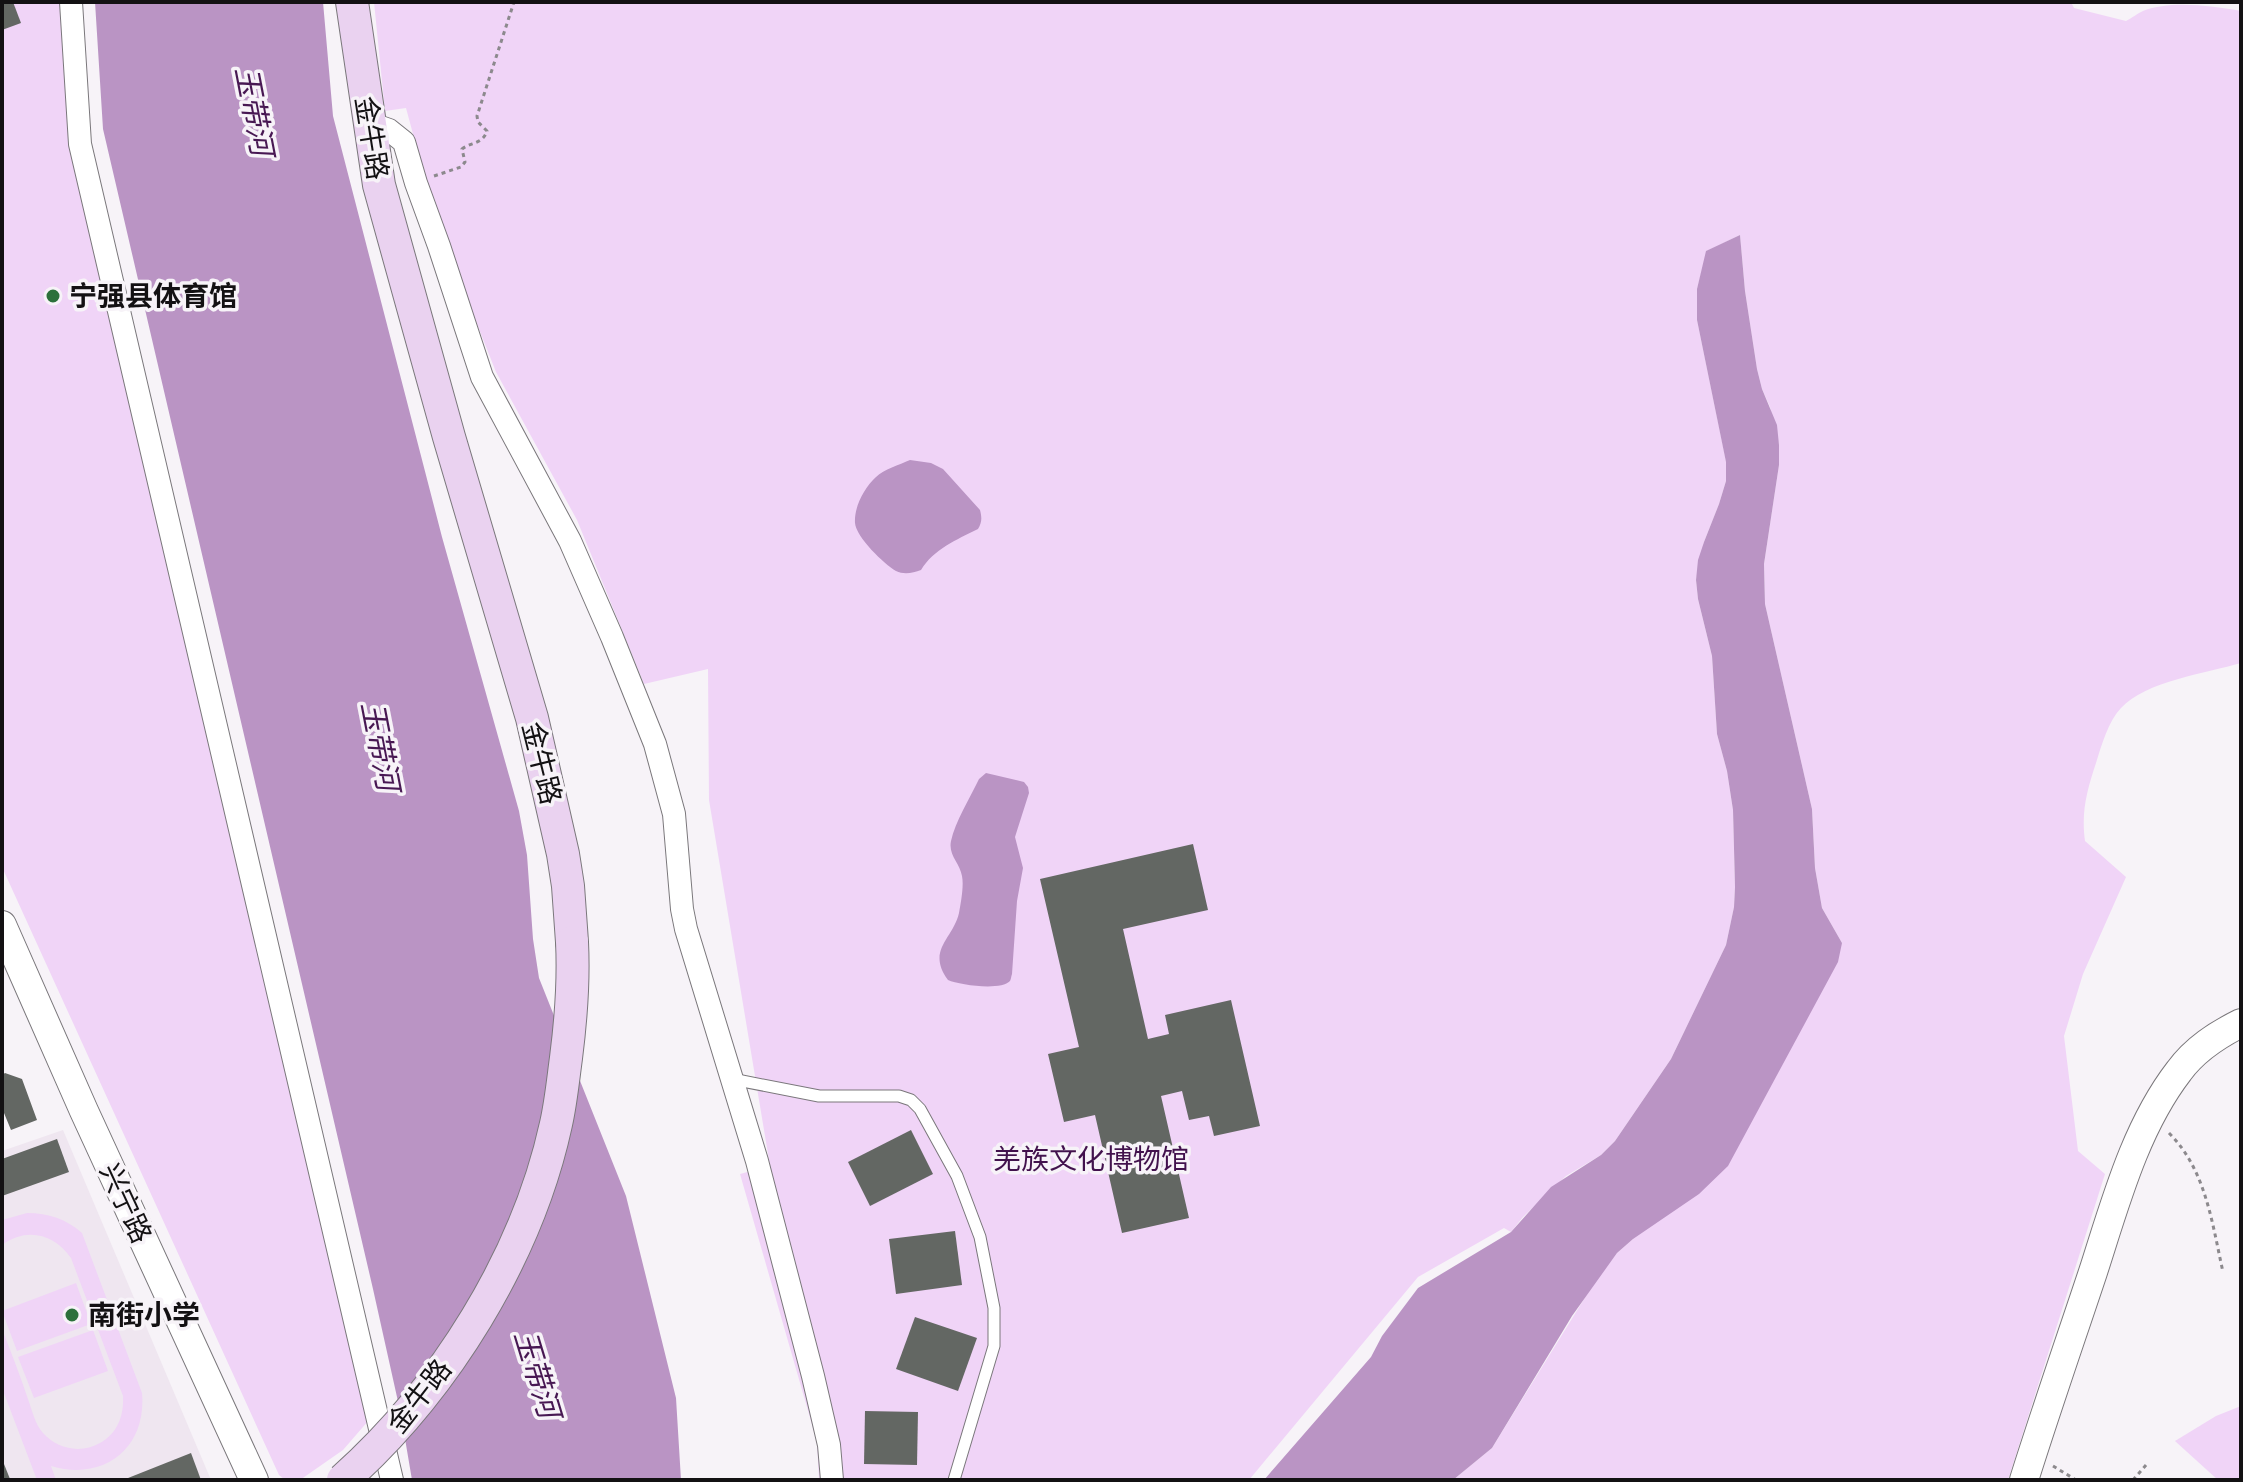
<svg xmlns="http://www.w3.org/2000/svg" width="2243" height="1482" font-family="Jost,'Noto Sans SC',sans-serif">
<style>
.built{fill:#efe6f0}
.green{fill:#f0d4f7}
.water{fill:#ba94c4}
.building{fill:#636763}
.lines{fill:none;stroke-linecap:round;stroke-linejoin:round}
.service-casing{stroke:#7a777b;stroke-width:13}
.minor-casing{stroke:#7a777b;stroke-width:24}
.tertiary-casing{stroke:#7a777b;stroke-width:30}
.secondary-casing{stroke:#7a777b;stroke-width:34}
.path{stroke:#8c898d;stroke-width:3;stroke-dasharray:4 4;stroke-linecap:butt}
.service{stroke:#fff;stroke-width:11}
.minor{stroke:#fff;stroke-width:22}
.tertiary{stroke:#fff;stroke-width:28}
.secondary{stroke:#ead2f0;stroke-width:32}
.secondary-bridge-casing{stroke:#7a777b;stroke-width:34;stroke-linecap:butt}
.secondary-bridge{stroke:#ead2f0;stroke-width:32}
.poi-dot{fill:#2c703b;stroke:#f7f3f8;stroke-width:3}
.labels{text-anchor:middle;stroke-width:7;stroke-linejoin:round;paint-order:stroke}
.street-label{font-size:28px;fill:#131113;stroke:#f7f3f8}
.poi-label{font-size:28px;font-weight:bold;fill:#131113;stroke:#f7f3f8;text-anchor:start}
.park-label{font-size:28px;fill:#42124d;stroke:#f7f3f8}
.water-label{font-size:30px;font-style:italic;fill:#481853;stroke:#f7f3f8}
</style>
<rect width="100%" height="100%" fill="#f7f3f8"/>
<polygon class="built" points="63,1130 211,1480 2,1480 2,1151"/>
<g class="green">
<polygon points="2,2 60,2 70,146 369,1420 343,1450 300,1480 285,1480 279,1475 2,867"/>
<path d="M374 2H2071L2074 8 2126 21C2132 18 2138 13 2143 11 2171 0 2212 6 2241 11V663C2207 673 2146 681 2121 708 2108 722 2102 744 2096 763 2087 790 2081 812 2085 841L2126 877 2083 974 2064 1036 2078 1151 2105 1174 2008 1480H1453L1492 1448 1594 1283 1617 1253 1633 1239 1842 943 1822 908 1815 868 1812 809 1765 604 1764 564 1779 465V445L1770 407 1762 389 1757 369 1745 291 1740 235 1707 251 1697 289V320L1726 461V481L1719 504 1704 542 1696 580 1698 599 1712 656 1717 734 1727 771 1733 810 1735 887 1734 907 1726 945 1671 1059 1615 1141 1601 1155 1566 1176 1523 1217 1511 1232 1504 1228 1418 1277 1249 1480H819L817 1442 740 1174 770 1166 709 800 708 669 644 684 577 520 496 372 437 223 406 108 385 111Z"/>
<path d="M27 1213C49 1213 66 1219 82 1233L142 1393C147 1448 104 1482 51 1466L56 1480H37L2 1388V1329C11 1352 20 1375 28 1399 32 1410 35 1424 43 1433 57 1449 81 1454 100 1443 118 1433 124 1415 123 1396L71 1258C54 1234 27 1227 2 1245V1220Z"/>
<polygon points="76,1283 91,1324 17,1351 2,1311"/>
<polygon points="93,1330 108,1371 34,1398 18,1357"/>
<polygon points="2241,1406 2241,1480 2218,1480 2175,1441 2216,1416"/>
</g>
<g class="water">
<polygon points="95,2 323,2 333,116 442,537 519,811 527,855 533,939 539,978 626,1196 676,1398 681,1480 412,1480 401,1415 373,1289 103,129"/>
<polygon points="1740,235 1745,291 1757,369 1762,389 1777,425 1779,445 1779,465 1764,564 1765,604 1812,809 1815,868 1822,908 1842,943 1838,962 1728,1166 1699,1194 1633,1239 1617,1253 1572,1316 1492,1448 1453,1480 1264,1480 1371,1357 1382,1336 1418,1288 1511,1232 1551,1187 1601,1155 1615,1141 1671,1059 1726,945 1734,907 1735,887 1733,810 1727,771 1717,734 1712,656 1698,599 1696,580 1698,560 1704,542 1719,504 1726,481 1726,462 1697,320 1697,289 1706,251"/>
<path d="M910 460 931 463 943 469 980 510C982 518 982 522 978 529 956 540 934 549 921 570 913 573 904 575 896 571 884 564 856 537 855 523 854 507 864 488 876 477 884 469 899 465 910 460Z"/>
<path d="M986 773 1024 782 1028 787 1029 793 1015 837 1023 868 1017 901 1012 974C1011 977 1011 979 1010 981 1001 991 959 985 948 980 926 950 953 939 959 913 961 902 964 886 962 876 960 863 948 855 951 841 955 822 970 798 979 779Z"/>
</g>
<g class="building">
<polygon points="2,2 13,2 21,23 2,30"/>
<polygon points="1193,844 1208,910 1123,929 1148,1039 1169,1034 1165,1015 1231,1000 1260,1126 1214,1136 1209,1116 1189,1120 1182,1091 1161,1096 1189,1218 1122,1233 1095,1115 1064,1122 1048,1054 1079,1047 1040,879"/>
<polygon points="5,1073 22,1079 37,1120 11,1130 4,1113 2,1114 2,1075"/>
<polygon points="911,1130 933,1174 870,1206 848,1162"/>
<polygon points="57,1139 69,1172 2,1196 2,1159"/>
<polygon points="955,1231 962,1285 896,1294 889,1239"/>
<polygon points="915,1317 977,1338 958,1391 896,1369"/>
<polygon points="865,1411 918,1412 917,1465 864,1464"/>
<polygon points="191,1453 201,1480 123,1480"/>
<polygon points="2,1459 10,1479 6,1480 2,1480"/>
</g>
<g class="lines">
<defs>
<polyline id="service" points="732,1079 819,1096 899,1096 911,1100 920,1109 957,1176 980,1237 994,1308 994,1346 954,1480"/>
<g id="minor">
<polyline points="71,2 80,144 392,1480"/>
<polyline points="369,123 389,130 404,142 416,183 439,246 482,377 570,541 612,637 655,744 674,814 682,909 686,929 757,1161 813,1376 829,1445 832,1480"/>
</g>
<g id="tertiary">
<polyline points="2,925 84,1111 254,1480"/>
<path d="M2024 1480C2046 1410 2070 1341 2093 1272 2115 1204 2135 1128 2179 1071 2195 1049 2217 1035 2241 1023"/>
</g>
<polyline id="secondary" points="352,2 379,185 449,437 532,718 563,854 568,886 572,942"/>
</defs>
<use href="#service" class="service-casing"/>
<use href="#minor" class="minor-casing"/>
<use href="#tertiary" class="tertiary-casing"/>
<use href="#secondary" class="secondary-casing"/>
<g class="path">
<path d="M434 176 461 167 465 162 462 149C471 142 483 144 487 131L478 122 477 116 514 2"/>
<path d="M2169 1133C2206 1170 2212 1223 2223 1272"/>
<polyline points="2053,1466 2076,1480"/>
<polyline points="2133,1480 2146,1465"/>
</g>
<use href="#service" class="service"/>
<use href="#minor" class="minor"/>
<use href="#tertiary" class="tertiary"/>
<use href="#secondary" class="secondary"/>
<defs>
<path id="secondary-bridge" d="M343 1480C444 1390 527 1257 556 1124 561 1102 563 1080 566 1058 571 1019 574 981 572 942"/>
</defs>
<use href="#secondary-bridge" class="secondary-bridge-casing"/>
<use href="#secondary-bridge" class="secondary-bridge"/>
</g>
<g class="poi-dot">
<circle cx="53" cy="296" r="8"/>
<circle cx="72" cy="1315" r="8"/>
</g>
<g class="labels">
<g class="street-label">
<text transform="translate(372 138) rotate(81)" y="10">金牛路</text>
<text transform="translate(542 763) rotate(76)" y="10">金牛路</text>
<text transform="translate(126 1203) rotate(65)" y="10">兴宁路</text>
<text transform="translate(419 1396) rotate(-52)" y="10">金牛路</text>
</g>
<g class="poi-label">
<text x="69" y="306">宁强县体育馆</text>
<text x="88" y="1325">南街小学</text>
</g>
<g class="park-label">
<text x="1091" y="1169">羌族文化博物馆</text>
</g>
<g class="water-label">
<text transform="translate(254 111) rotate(79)" y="10">玉带河</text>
<text transform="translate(380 746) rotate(79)" y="10">玉带河</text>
<text transform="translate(537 1374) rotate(73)" y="10">玉带河</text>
</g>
</g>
<rect width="2243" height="1482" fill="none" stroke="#131113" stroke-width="8"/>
</svg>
